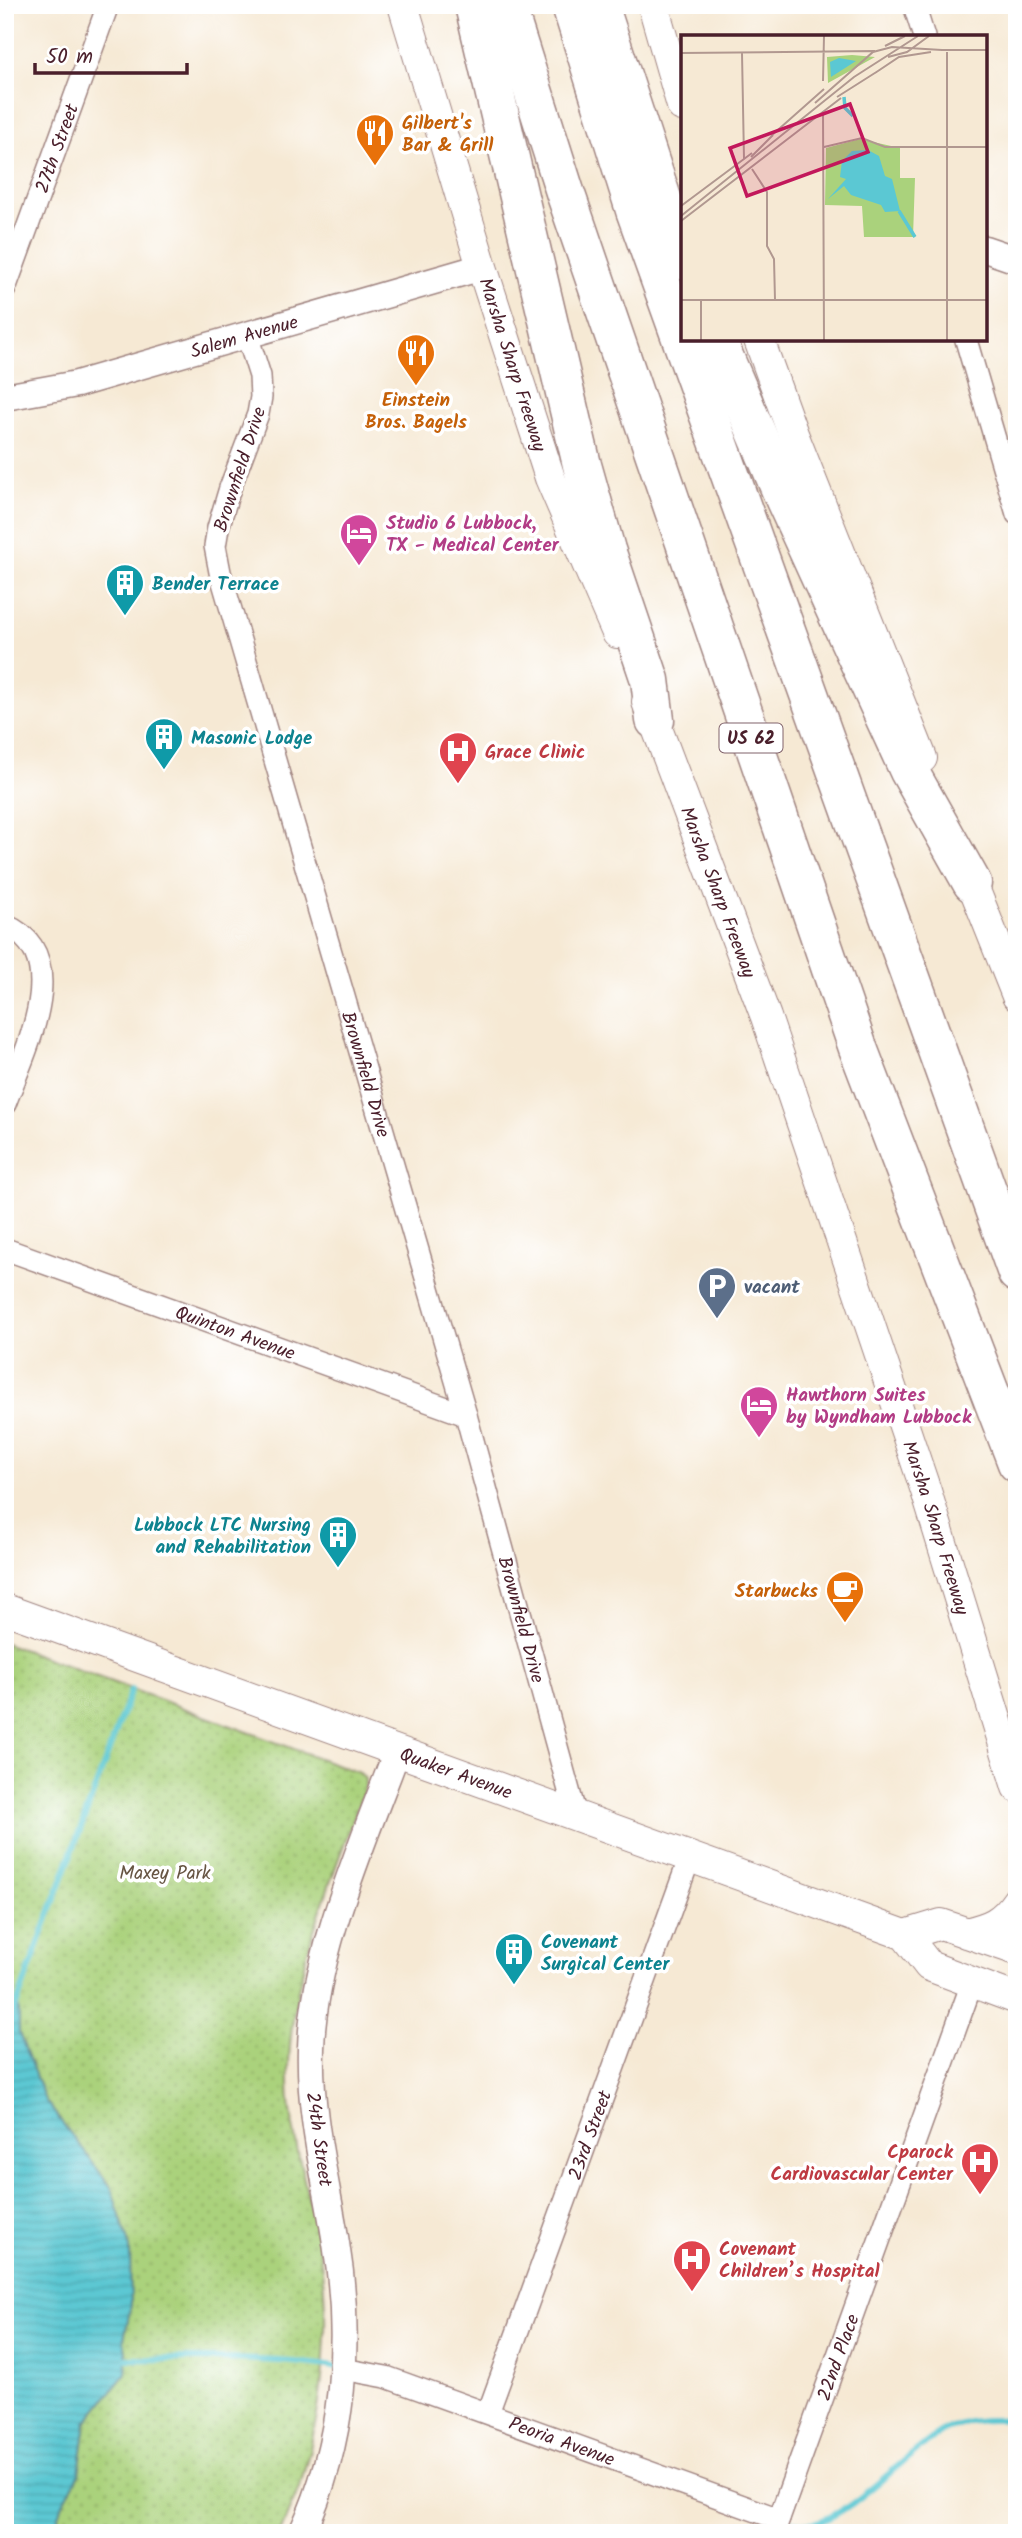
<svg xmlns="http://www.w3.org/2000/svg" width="1022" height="2538" font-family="Kalam,sans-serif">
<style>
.green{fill:url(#green-dots);stroke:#7a7854;stroke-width:2}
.water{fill:url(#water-rules);stroke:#52747f;stroke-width:2}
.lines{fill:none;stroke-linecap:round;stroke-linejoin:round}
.stream{stroke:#5bc8d3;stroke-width:6}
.minor-casing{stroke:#a08480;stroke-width:24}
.tertiary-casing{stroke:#a08480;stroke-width:29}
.secondary-casing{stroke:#a08480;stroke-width:32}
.motorway-casing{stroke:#a08480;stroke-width:41}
.minor{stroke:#fff;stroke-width:21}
.tertiary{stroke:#fff;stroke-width:26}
.secondary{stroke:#fff;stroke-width:30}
.motorway{stroke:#fff;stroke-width:38}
.labels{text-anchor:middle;stroke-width:7;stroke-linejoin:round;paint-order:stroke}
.shield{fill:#fff;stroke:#80626b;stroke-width:2}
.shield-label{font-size:18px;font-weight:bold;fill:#4a1f2b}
.food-label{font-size:19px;font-weight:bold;fill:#c56008;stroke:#fff;text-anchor:start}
.street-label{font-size:19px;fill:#4a1f2b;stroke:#fff}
.hotel-label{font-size:19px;font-weight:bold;fill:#b23c85;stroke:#fff;text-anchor:start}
.culture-label{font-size:19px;font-weight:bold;fill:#0d838f;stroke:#fff;text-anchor:start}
.health-label{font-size:19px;font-weight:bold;fill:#be3a42;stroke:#fff;text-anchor:start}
.service-label{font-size:19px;font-weight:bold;fill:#4e5e75;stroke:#fff;text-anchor:start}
.park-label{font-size:19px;fill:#675543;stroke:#fff}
.inset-river{fill:none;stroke:#5bc8d3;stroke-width:3.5}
.inset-road{fill:none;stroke:#b19890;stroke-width:2}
.view{fill:#c2185b;fill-opacity:0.15;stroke:#c2185b;stroke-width:3.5}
.inset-edge{fill:none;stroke:#4a1f2b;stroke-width:3.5}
</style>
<defs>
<pattern id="green-dots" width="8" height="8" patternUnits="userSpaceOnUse" patternTransform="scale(1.75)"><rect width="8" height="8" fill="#aad27c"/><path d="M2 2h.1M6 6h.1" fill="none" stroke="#94b46b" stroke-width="1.8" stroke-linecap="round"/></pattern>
<pattern id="water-rules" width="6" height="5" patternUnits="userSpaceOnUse" patternTransform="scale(1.75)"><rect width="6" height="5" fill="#5bc8d3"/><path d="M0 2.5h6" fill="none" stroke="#51abb5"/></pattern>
</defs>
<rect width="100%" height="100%" fill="#fff"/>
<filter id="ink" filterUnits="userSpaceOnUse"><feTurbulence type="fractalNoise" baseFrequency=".0143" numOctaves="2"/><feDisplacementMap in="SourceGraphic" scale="14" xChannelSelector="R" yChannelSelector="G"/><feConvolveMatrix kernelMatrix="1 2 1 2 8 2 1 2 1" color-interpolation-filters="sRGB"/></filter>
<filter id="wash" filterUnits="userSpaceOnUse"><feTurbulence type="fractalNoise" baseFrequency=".00686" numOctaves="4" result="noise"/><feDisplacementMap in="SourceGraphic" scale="28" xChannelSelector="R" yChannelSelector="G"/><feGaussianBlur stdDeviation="1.57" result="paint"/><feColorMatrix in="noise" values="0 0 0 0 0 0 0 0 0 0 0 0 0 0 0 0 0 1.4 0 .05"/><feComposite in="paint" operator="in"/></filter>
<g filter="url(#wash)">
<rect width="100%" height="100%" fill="#f6e9d4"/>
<path class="green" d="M5 1643 360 1773 365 1779V1786C332 1882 286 1979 289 2082 290 2133 306 2182 316 2233 333 2313 325 2401 302 2479 296 2497 287 2515 280 2533H5Z"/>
<polygon class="water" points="19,2007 19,2033 45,2100 111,2187 130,2248 131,2305 124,2339 127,2359 126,2373 86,2423 79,2474 63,2504 54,2533 5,2533 5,2026 12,2017 15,2016"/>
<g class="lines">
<g class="stream">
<polyline points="12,2017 131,1690"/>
<path d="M127 2359C196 2360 267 2356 335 2367"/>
<path d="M784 2520C793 2521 802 2524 811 2523 849 2519 907 2452 943 2431 965 2419 992 2419 1017 2420"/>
</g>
</g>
</g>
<g filter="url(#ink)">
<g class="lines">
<defs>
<g id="minor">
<polyline points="914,5 924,37"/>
<path id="s1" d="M5 289 108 5"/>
<path id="s2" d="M247 335 260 376 261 397 258 414 230 488 218 528 215 546 220 572 466 1415 576 1816"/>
<polyline points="966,340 1017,514"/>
<path d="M5 925C76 955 23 1055 5 1104"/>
<path id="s3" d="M5 1249 466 1415"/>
<path id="s4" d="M343 2369 386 2377 779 2519"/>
<path id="s5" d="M488 2413 690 1857"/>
<path id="s6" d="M774 2533 972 1983"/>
</g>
<g id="tertiary">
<polyline points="985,249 1017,260"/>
<path id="s7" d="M5 397 77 384 482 267"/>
<path d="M302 2533C344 2442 352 2341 336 2243 326 2179 309 2115 311 2049 313 1954 364 1840 397 1751"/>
</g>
<g id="secondary">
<path id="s8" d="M403 5 482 267 550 478 617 633"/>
<polyline points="653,5 682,106"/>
<polyline points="759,340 793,434 922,758"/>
<path id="s9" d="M647 702 766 1017 926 1491 1017 1787"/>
<polyline points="964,863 1017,996"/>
<path id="s10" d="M5 1609 905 1935 929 1966 1017 1999"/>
<path d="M966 1933C990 1927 1002 1923 1017 1901"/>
<polyline points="905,1935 941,1924 1017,1950"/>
</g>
<g id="motorway">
<polyline points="474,5 582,465 606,550 650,680 655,720"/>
<polyline points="506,5 565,192 858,1048 1017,1463"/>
<polyline points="571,5 635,210 1017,1273"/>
<polyline points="599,5 682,260"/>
<polyline points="717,340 785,500 909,771 972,883"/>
</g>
</defs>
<use href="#minor" class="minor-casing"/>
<use href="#tertiary" class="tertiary-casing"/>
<use href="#secondary" class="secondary-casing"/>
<use href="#motorway" class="motorway-casing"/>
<use href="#minor" class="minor"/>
<use href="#tertiary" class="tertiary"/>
<use href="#secondary" class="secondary"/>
<use href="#motorway" class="motorway"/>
</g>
</g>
<defs>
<symbol id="restaurant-pin" viewBox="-11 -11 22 30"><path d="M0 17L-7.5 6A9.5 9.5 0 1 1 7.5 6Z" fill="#e8710a" stroke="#fff"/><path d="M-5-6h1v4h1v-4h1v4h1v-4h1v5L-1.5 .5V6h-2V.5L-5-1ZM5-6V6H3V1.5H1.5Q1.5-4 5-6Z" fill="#fff"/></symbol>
<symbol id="hotel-pin" viewBox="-11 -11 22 30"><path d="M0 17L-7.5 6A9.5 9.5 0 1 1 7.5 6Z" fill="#d1479c" stroke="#fff"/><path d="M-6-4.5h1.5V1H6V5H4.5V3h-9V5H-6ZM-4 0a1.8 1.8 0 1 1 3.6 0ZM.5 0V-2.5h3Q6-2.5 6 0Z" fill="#fff"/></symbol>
<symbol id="building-pin" viewBox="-11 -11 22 30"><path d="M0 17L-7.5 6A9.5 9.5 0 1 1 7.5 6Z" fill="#0f9aa8" stroke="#fff"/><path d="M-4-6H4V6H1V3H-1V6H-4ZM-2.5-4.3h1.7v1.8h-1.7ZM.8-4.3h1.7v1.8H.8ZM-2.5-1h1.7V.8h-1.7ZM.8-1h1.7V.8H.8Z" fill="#fff"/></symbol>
<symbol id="hospital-pin" viewBox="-11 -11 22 30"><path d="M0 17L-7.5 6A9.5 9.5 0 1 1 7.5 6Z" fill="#e0444e" stroke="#fff"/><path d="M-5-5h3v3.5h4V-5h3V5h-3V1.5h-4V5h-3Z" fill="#fff"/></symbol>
<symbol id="parking-pin" viewBox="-11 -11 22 30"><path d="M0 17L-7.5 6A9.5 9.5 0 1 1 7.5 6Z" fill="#5c6f8a" stroke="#fff"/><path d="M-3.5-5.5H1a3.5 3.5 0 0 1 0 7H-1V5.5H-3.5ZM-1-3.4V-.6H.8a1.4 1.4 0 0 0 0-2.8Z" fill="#fff"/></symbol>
<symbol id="cafe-pin" viewBox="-11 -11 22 30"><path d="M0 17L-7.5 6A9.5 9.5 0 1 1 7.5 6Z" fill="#e8710a" stroke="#fff"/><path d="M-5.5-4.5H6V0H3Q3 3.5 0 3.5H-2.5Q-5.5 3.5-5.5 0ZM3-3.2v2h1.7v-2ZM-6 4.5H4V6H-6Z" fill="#fff"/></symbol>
</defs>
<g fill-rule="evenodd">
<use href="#restaurant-pin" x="353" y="111" width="44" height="60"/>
<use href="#restaurant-pin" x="394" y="331" width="44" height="60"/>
<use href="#hotel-pin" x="337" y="511" width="44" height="60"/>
<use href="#building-pin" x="103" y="561" width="44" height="60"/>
<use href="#building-pin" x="142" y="715" width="44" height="60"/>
<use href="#hospital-pin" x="436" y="729" width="44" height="60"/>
<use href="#parking-pin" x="695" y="1264" width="44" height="60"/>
<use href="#hotel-pin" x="737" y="1383" width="44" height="60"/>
<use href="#building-pin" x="316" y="1513" width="44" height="60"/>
<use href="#cafe-pin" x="823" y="1568" width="44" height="60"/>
<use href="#building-pin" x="492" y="1930" width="44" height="60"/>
<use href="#hospital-pin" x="958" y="2140" width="44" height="60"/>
<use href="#hospital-pin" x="670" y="2237" width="44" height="60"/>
</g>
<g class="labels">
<rect class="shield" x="719.5" y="723.5" width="63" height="29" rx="5"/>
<g class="shield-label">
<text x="751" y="744">US 62</text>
</g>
<g class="food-label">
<text x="402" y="129">Gilbert's<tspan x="402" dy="22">Bar &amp; Grill</tspan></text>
<text x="416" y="406" text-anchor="middle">Einstein<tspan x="416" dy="22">Bros. Bagels</tspan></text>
<text x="818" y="1597" text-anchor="end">Starbucks</text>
</g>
<g class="street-label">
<text dy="7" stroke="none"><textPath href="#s1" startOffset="150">27th Street</textPath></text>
<text dy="7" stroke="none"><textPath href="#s7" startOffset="247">Salem Avenue</textPath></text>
<text dy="7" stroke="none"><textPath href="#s8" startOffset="376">Marsha Sharp Freeway</textPath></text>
<text transform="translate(239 469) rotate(-72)" y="7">Brownfield Drive</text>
<text dy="7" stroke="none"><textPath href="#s9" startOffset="203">Marsha Sharp Freeway</textPath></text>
<text dy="7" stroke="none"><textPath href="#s2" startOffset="770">Brownfield Drive</textPath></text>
<text dy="7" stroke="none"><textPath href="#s3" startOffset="245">Quinton Avenue</textPath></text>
<text dy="7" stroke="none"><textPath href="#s9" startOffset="875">Marsha Sharp Freeway</textPath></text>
<text dy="7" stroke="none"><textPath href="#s2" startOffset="1337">Brownfield Drive</textPath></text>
<text dy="7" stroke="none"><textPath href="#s10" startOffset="480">Quaker Avenue</textPath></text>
<text dy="7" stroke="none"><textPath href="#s5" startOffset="296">23rd Street</textPath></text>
<text transform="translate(320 2139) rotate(82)" y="7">24th Street</text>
<text dy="7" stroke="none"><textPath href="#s6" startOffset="187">22nd Place</textPath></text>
<text dy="7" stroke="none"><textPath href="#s4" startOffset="231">Peoria Avenue</textPath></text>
</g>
<g class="hotel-label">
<text x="386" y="529">Studio 6 Lubbock,<tspan x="386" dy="22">TX - Medical Center</tspan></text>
<text x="786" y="1401">Hawthorn Suites<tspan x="786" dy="22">by Wyndham Lubbock</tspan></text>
</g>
<g class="culture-label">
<text x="152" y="590">Bender Terrace</text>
<text x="191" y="744">Masonic Lodge</text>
<text x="311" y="1531" text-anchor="end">Lubbock LTC Nursing<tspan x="311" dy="22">and Rehabilitation</tspan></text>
<text x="541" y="1948">Covenant<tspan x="541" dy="22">Surgical Center</tspan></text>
</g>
<g class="health-label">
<text x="485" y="758">Grace Clinic</text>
<text x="953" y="2158" text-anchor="end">Cparock<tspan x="953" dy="22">Cardiovascular Center</tspan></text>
<text x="719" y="2255">Covenant<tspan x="719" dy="22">Children’s Hospital</tspan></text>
</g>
<g class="service-label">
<text x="744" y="1293">vacant</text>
</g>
<g class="park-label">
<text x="165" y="1879">Maxey Park</text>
</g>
</g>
<g transform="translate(681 35)">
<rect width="306" height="306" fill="#f6e9d4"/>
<path d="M146 22 171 20 194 22 147 48ZM179 104 219 113V143H234L232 202H183L181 171 144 170 145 113Z" fill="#aad27c"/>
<path d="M158 23 175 26 150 42 149 27ZM187 115 198 121 204 141 211 144 219 176 204 177 200 170 170 160 163 151 147 164 165 144 159 142 161 126 171 116Z" fill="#5bc8d3"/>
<path class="inset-river" d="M163 62 164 73 172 81M218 176 234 202"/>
<path class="inset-road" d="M204 11 224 1M257 15H307M0 18 194 16M61 18 63 124M207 22 226 17 248 1M194 38 218 22 250 17M142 46 143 1M156 62 197 36M134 68 192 17 211 12 261 15M142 76 143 306M90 101 143 54M143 112 181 103 204 112H307M70 122 92 100M71 134 86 157V211L93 224 94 265M0 171 71 118M0 181 173 42 237 1M0 186 160 63M0 265H307M20 265V306M266 306V17"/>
<path class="view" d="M169 69 187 117 66 161 49 113Z"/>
<rect width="306" height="306" class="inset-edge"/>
</g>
<rect width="1022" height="2538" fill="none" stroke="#fff" stroke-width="28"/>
<path d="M35 63v10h152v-10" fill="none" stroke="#4a1f2b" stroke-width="3.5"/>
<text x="46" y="63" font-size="21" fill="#4a1f2b" stroke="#ffffff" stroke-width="5" paint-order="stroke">50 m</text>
</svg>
